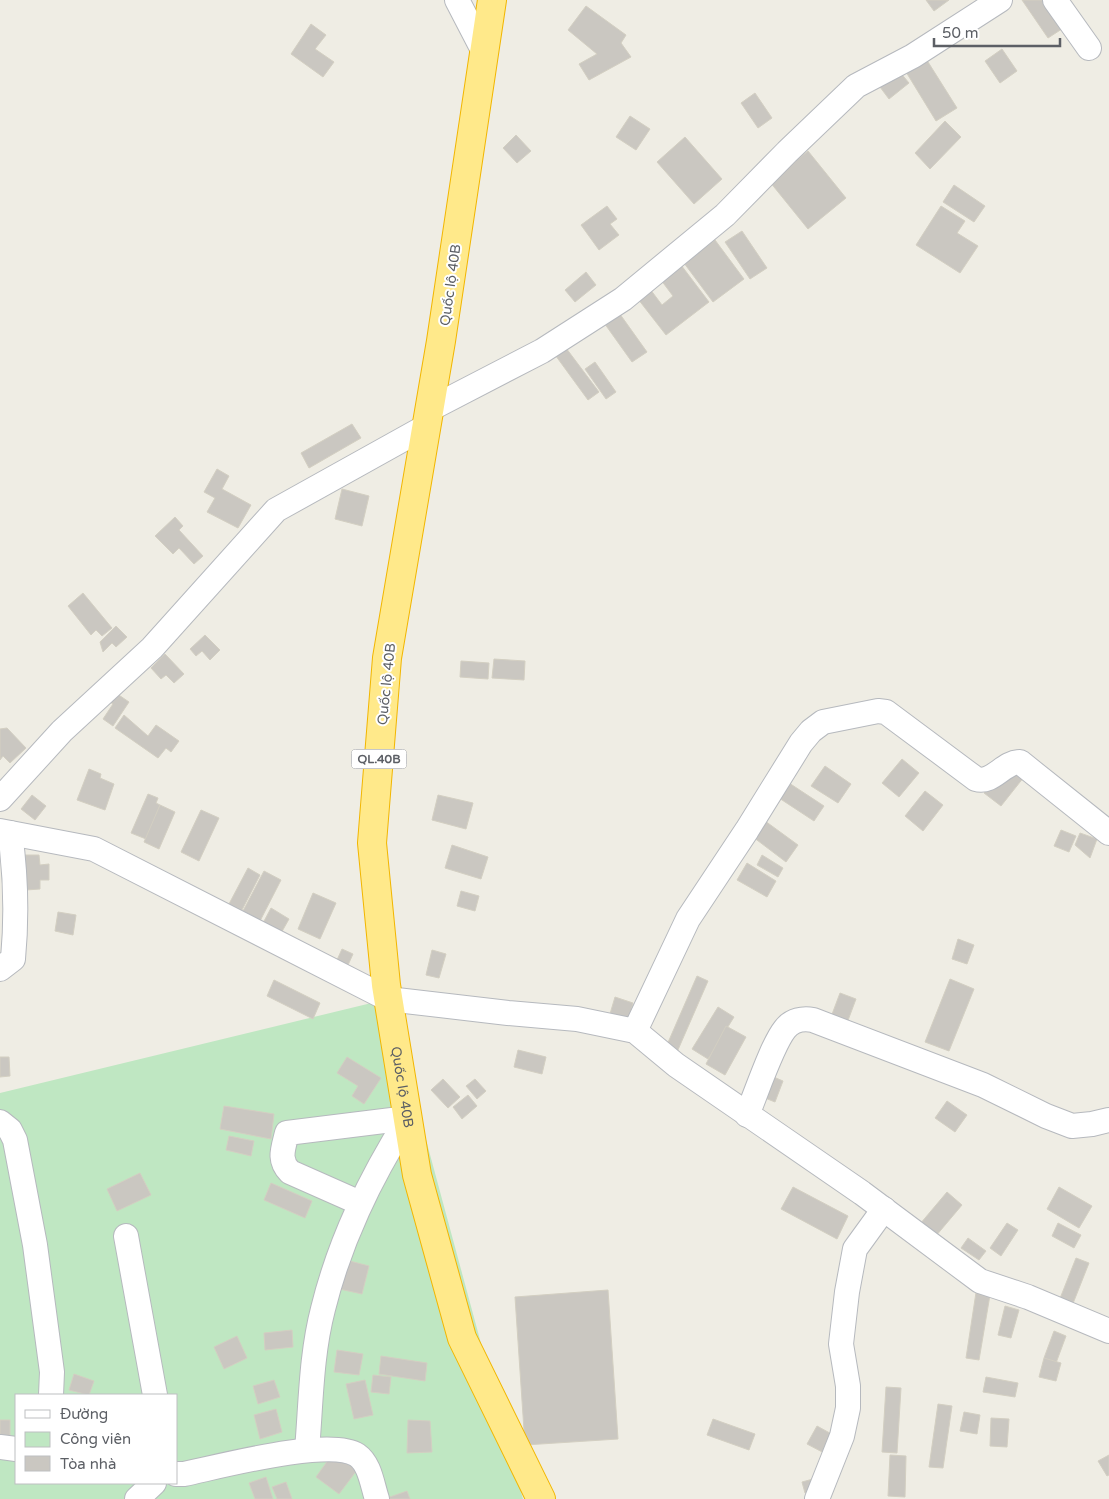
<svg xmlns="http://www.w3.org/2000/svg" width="1109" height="1499" font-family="'Varela Round',sans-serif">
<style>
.green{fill:#bfe7c2;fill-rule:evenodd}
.building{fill:#cac7c1;stroke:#d3cfc2}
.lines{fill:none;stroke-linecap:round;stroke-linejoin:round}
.minor-casing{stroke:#b6b9be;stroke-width:26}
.highway-casing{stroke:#f2b600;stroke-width:30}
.minor{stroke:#fff;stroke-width:24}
.highway{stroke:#ffe98a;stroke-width:28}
.labels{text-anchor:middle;stroke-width:4;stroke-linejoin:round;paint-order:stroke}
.shield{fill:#fff;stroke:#8d8f93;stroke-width:1}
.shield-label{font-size:12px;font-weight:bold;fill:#5c5f65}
.street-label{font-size:14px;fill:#5c5f65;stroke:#fff}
</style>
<rect width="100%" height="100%" fill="#efede4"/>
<path class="green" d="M388 999 523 1499H0V1093ZM16 1395H176V1483H16Z"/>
<g class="building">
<polygon points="926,0 949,0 934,11"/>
<polygon points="1022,0 1051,0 1068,25 1048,38"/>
<polygon points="586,6 626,35 621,43 631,57 589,80 579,64 597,54 568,30"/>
<polygon points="311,24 326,35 315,49 334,62 323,77 291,54"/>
<polygon points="1002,49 1017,71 1000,83 985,61"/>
<polygon points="923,54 957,108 936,121 903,67"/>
<polygon points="899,71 909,83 889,99 880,87"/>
<polygon points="755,93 772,118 758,128 741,103"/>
<polygon points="630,116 650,129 636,150 616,137"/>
<polygon points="945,121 961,137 930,169 915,153"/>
<polygon points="516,135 531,151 517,163 503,148"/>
<polygon points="685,137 722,179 694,204 657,162"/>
<polygon points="808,151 846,198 808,229 770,182"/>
<polygon points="954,185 985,206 974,222 943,202"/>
<polygon points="607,206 617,219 610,224 619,235 599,250 581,225"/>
<polygon points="941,206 965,221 957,233 978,246 960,273 916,245"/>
<polygon points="742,231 767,268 750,279 725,242"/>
<polygon points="715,240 744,279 713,302 684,263"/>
<polygon points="678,261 709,302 666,335 638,299 650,289 662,305 673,296 658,276"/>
<polygon points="586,272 596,285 575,302 565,290"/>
<polygon points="617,310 647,352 632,362 602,320"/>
<polygon points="563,344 599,392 588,400 553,352"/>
<polygon points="595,362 616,392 606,399 585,369"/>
<polygon points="352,424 361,438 309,468 301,453"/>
<polygon points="217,469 229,476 222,489 251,505 238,528 207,512 215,498 204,492"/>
<polygon points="342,489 369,496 362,526 335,519"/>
<polygon points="175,517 183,526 179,530 203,556 194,564 179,548 173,554 155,536"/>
<polygon points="83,593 112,628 102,636 96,630 91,635 68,606"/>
<polygon points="116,626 127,637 116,647 112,643 103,652 100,642"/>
<polygon points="205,635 220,650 210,660 202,651 196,656 190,649"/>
<polygon points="165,654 184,674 174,683 166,675 161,679 151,668"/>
<polygon points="494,659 525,661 524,680 492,678"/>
<polygon points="461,661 489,663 488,679 460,677"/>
<polygon points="113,691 129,702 113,726 103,719 113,704 107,700"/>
<polygon points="124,715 148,736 156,725 179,741 171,752 166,748 158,758 115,728"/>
<polygon points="7,728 26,748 10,763 3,756 0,760 0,729"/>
<polygon points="902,759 919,773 899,797 882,783"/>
<polygon points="1007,764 1024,777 1001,806 984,793"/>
<polygon points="825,766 851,784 838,803 811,786"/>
<polygon points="89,769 101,774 100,778 114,784 105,810 77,800"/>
<polygon points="789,783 824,806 814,821 779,798"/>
<polygon points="925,791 943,805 923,831 905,816"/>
<polygon points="148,794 158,798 156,803 160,805 146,839 131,833"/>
<polygon points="32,795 46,806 35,820 21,809"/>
<polygon points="438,795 473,803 466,829 432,820"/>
<polygon points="160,805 175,812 159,849 144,842"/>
<polygon points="201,810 219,818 199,861 181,852"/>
<polygon points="761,818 798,845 786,862 749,834"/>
<polygon points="1061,830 1076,836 1069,852 1054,846"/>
<polygon points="1080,833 1097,839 1090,858 1075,845"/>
<polygon points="452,845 488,857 481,879 445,868"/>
<polygon points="25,855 39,855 40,865 49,864 49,880 40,880 40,889 26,890"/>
<polygon points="762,855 783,868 778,877 757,865"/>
<polygon points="747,863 776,881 767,897 737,880"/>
<polygon points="248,868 260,875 242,910 229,904"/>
<polygon points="264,871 281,880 260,921 243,911"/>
<polygon points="461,891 479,896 475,911 457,906"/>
<polygon points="313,893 336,903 320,939 298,929"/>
<polygon points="271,908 289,919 280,935 262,925"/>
<polygon points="58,912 76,915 73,935 55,931"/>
<polygon points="958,939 974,945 967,964 952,959"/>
<polygon points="342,949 353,954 348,965 337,960"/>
<polygon points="432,950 446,954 439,978 426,975"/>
<polygon points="697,976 708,981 674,1059 663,1054"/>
<polygon points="950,979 974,989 949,1051 925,1042"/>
<polygon points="274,980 320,1003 313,1019 267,996"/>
<polygon points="840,993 856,999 847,1023 831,1017"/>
<polygon points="615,997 633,1003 626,1030 607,1024"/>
<polygon points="718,1007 734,1017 708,1059 692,1049"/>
<polygon points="726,1026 746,1037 725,1075 706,1064"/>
<polygon points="518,1050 546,1057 542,1074 514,1067"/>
<polygon points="0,1057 9,1057 10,1076 0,1077"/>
<polygon points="347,1057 381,1078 364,1104 352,1096 358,1086 337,1073"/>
<polygon points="769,1075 783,1081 775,1102 760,1096"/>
<polygon points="443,1079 460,1097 448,1108 431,1090"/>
<polygon points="475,1079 486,1091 477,1099 466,1086"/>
<polygon points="468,1095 477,1106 462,1119 453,1107"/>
<polygon points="947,1101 967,1115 955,1132 935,1118"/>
<polygon points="224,1106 274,1114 271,1139 220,1129"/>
<polygon points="229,1136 254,1141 251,1156 226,1150"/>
<polygon points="140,1173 151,1195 117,1211 107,1189"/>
<polygon points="271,1183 312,1201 305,1218 264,1200"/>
<polygon points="793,1187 848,1216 837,1239 781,1209"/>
<polygon points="1059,1187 1092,1206 1079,1228 1047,1209"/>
<polygon points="947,1192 962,1205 935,1237 920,1224"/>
<polygon points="1007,1223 1018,1230 1001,1256 990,1248"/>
<polygon points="1058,1223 1081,1235 1074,1248 1052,1236"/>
<polygon points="968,1238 986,1251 979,1260 961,1248"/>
<polygon points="1076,1258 1089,1263 1072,1306 1059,1301"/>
<polygon points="342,1259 369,1266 362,1294 335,1288"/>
<polygon points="977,1286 991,1289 979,1360 966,1358"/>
<polygon points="608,1290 618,1439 525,1445 515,1297"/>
<polygon points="1005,1306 1019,1310 1011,1338 998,1335"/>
<polygon points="292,1330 293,1347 265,1350 264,1333"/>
<polygon points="1054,1331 1066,1336 1056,1363 1044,1358"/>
<polygon points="237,1336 247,1358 224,1369 214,1347"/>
<polygon points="337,1350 363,1354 359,1375 334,1372"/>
<polygon points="381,1356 427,1363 425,1381 379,1374"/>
<polygon points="1044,1358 1061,1363 1056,1381 1039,1377"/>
<polygon points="74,1374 94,1381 89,1395 69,1390"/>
<polygon points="373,1375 391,1377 389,1394 371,1392"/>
<polygon points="986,1377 1018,1383 1015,1397 983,1392"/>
<polygon points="274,1380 280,1397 258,1404 253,1386"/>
<polygon points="365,1380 373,1415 354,1419 346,1384"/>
<polygon points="886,1387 901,1388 897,1453 882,1452"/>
<polygon points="938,1404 952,1406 943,1468 929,1467"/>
<polygon points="276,1409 282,1432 260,1439 254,1415"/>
<polygon points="964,1412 980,1415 977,1434 960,1431"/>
<polygon points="991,1418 1009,1419 1007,1447 990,1446"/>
<polygon points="713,1419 755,1434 749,1450 707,1435"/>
<rect x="0" y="1420" width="10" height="21"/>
<polygon points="408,1420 430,1421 432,1452 407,1453"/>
<polygon points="817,1426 837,1437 828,1455 807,1444"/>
<polygon points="334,1452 357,1470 339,1494 316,1477"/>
<polygon points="890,1455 906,1456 905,1497 888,1496"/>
<polygon points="1109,1455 1109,1475 1107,1476 1098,1461"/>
<polygon points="266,1477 273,1499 255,1499 249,1483"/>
<polygon points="813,1479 816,1490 805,1493 802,1482"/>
<polygon points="286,1482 292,1499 277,1499 272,1487"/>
<polygon points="407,1491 410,1499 384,1499"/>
</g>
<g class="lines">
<defs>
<g id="minor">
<polyline points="457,0 484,52"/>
<polyline points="1055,0 1089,48"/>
<polyline points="430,409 542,351 623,299 725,215 787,152 856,86 913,56 1000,0"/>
<polyline points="0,799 62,731 152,648 276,510 427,426"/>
<polyline points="0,831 94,849 388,999 508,1013 577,1019 635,1031 676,1065 862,1193 980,1281 1028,1297 1109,1331"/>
<path d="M0 969 13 959C17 916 16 876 10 833"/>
<path d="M635 1031 688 919 747 830 801 743 811 731 823 722 878 711 886 712 976 779C993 784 1003 762 1020 762L1109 833"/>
<path d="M747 1115C756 1094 772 1045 785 1029 792 1020 803 1018 813 1020L983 1085 1046 1116 1072 1126 1092 1124 1109 1120"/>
<polyline points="0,1122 10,1130 15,1140 35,1245 52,1372 51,1395"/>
<path d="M360 1203 290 1172C278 1160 283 1149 287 1133L408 1118"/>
<polyline points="126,1236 155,1395"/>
<polyline points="0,1447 16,1449"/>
<path d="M307 1450C311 1403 311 1355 323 1309 340 1240 370 1179 408 1118"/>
<path d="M176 1474H184C218 1467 330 1437 357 1455 370 1464 372 1484 377 1499"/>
<polyline points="137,1499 154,1483"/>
<polyline points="817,1499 842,1436 848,1408 848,1386 841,1344 847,1292 855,1249 884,1209"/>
</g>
<g id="highway">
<path id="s1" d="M492 0 441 341 387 658 372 843 386 985 417 1175 462 1338 541 1499"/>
</g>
</defs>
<use href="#minor" class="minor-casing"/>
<use href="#highway" class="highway-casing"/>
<use href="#minor" class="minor"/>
<use href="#highway" class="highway"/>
</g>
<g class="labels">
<rect class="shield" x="351.5" y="749.5" width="55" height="19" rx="4"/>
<g class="shield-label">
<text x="379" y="763">QL.40B</text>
</g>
<g class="street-label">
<text transform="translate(450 285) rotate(-82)" y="5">Quốc lộ 40B</text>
<text transform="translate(386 684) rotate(-84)" y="5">Quốc lộ 40B</text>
<text dy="5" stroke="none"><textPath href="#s1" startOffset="1098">Quốc lộ 40B</textPath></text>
</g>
</g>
<rect x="15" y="1394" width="162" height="90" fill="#ffffff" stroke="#bebfc1"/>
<rect x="25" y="1410" width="25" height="8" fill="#ffffff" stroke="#bebfc1"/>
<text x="60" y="1419" font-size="15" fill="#5c5f65">Đường</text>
<rect x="25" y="1432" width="25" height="15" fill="#bfe7c2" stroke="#bebfc1"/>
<text x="60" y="1444" font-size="15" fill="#5c5f65">Công viên</text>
<rect x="25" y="1456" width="25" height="15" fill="#cac7c1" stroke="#bebfc1"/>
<text x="60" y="1469" font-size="15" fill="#5c5f65">Tòa nhà</text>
<path d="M934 38v8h126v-8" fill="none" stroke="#5c5f65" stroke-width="2.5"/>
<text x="942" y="38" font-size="15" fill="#5c5f65" stroke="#ffffff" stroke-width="4" paint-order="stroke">50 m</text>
</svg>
